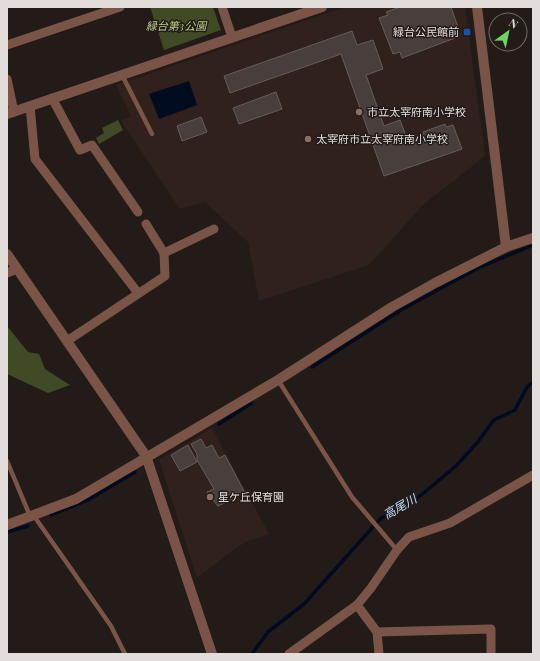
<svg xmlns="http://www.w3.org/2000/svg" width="540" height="661" font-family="'Playfair Display','Noto Sans JP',serif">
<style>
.built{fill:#30211c}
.green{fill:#404a24}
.water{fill:#000b1f}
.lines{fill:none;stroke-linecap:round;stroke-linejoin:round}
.stream{stroke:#000b1f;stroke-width:3.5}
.building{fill:#483f3c;stroke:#665c59}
.service{stroke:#7b5448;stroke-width:4.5}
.minor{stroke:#7b5448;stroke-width:9}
.tertiary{stroke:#7b5448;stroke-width:10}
.transit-dot{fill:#1a4fb4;stroke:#231b18;stroke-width:1.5}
.education-dot{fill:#8d6e63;stroke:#231b18;stroke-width:1.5}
.labels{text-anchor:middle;stroke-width:3;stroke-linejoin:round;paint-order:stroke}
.park-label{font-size:11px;font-style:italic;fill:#b6ca85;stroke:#231b18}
.poi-label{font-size:11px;fill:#e2ddda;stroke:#231b18;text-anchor:start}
.water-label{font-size:12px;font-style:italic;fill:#bfddfe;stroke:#231b18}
</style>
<rect width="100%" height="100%" fill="#231b18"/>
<g class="built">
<polygon points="345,7 465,7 485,156 424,204 369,265 259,301 248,242 205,202 180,209 121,121 131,116 116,85"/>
<polygon points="212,428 269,534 248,541 236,548 197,578 159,460"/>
</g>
<g class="green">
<polygon points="150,7 213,7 221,30 164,50"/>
<polygon points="118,120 123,130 99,144 96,138 104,133 102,128"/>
<polygon points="7,326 28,352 39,354 45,369 70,385 48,393 7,374"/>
</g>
<polygon class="water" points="189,81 197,105 159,119 149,94"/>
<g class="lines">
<g class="stream">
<polyline points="312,367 401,310 478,268 533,245"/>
<polyline points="219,424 252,403"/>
<polyline points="51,515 88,500 135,472"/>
<polyline points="7,532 28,526"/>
<polyline points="252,654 268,632 304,604 381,518 414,501 456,466 477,443 494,420 515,410 527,387 533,382"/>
</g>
</g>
<g class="building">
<polygon points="400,7 451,7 459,30 453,32 455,38 402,58 400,52 393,54 379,18 388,15 386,12"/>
<polygon points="352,31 357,45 373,40 383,69 366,75 384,126 400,120 408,141 424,135 423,132 445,124 446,127 453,125 462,149 384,176 341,54 230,93 224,76"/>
<polygon points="276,92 282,109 239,124 233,108"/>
<polygon points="201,117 207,132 182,141 177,126"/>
<polygon points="201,439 206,448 212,445 219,458 225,455 245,493 218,506 212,499 210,499 207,492 214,489 197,460 197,454 191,444"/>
<polygon points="188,445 197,462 180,471 171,455"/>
</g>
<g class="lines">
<g class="service">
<polyline points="122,75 152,134"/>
<polyline points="278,380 352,497 397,550"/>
<polyline points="7,461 30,516"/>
<polyline points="34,516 111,626 125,654"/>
</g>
<g class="minor">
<polyline points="222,7 232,37"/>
<polyline points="7,45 120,7"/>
<polyline points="7,79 14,112"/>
<polyline points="52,98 80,150 92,145 138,212"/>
<polyline points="30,106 35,159 138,293"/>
<polyline points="164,253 214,229"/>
<polyline points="7,273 17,269"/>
<polyline points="67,341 165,276 164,253 146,224"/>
<polyline points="357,605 377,632 379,654"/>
<polyline points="377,632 491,629 491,654"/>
<polyline points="289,654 357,605 371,588 397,550 409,537 450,523 533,475"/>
</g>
<g class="tertiary">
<polyline points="477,7 506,247"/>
<polyline points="7,114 322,7"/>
<polyline points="7,254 146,456 212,654"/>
<polyline points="7,525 76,499 278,380 392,307 435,283 506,247 533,238"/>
</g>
</g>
<rect class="transit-dot" x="463" y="28" width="8" height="8" rx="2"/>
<g class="education-dot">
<circle cx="359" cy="112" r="4"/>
<circle cx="308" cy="139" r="4"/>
<circle cx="210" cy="497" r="4"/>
</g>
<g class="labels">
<g class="park-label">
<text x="176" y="30">緑台第3公園</text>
</g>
<g class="poi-label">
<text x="459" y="36" text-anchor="end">緑台公民館前</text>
<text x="367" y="116">市立太宰府南小学校</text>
<text x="316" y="143">太宰府市立太宰府南小学校</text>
<text x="218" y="501">星ケ丘保育園</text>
</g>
<g class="water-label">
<text transform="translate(400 507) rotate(-30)" y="4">高尾川</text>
</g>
</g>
<rect width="540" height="661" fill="none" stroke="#e2ddda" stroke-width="16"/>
<g transform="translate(508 32) rotate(33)"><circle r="19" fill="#231b18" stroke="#6f6966"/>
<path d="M0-3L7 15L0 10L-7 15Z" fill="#6ed361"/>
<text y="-6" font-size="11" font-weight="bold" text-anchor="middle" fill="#e2ddda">N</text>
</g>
</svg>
